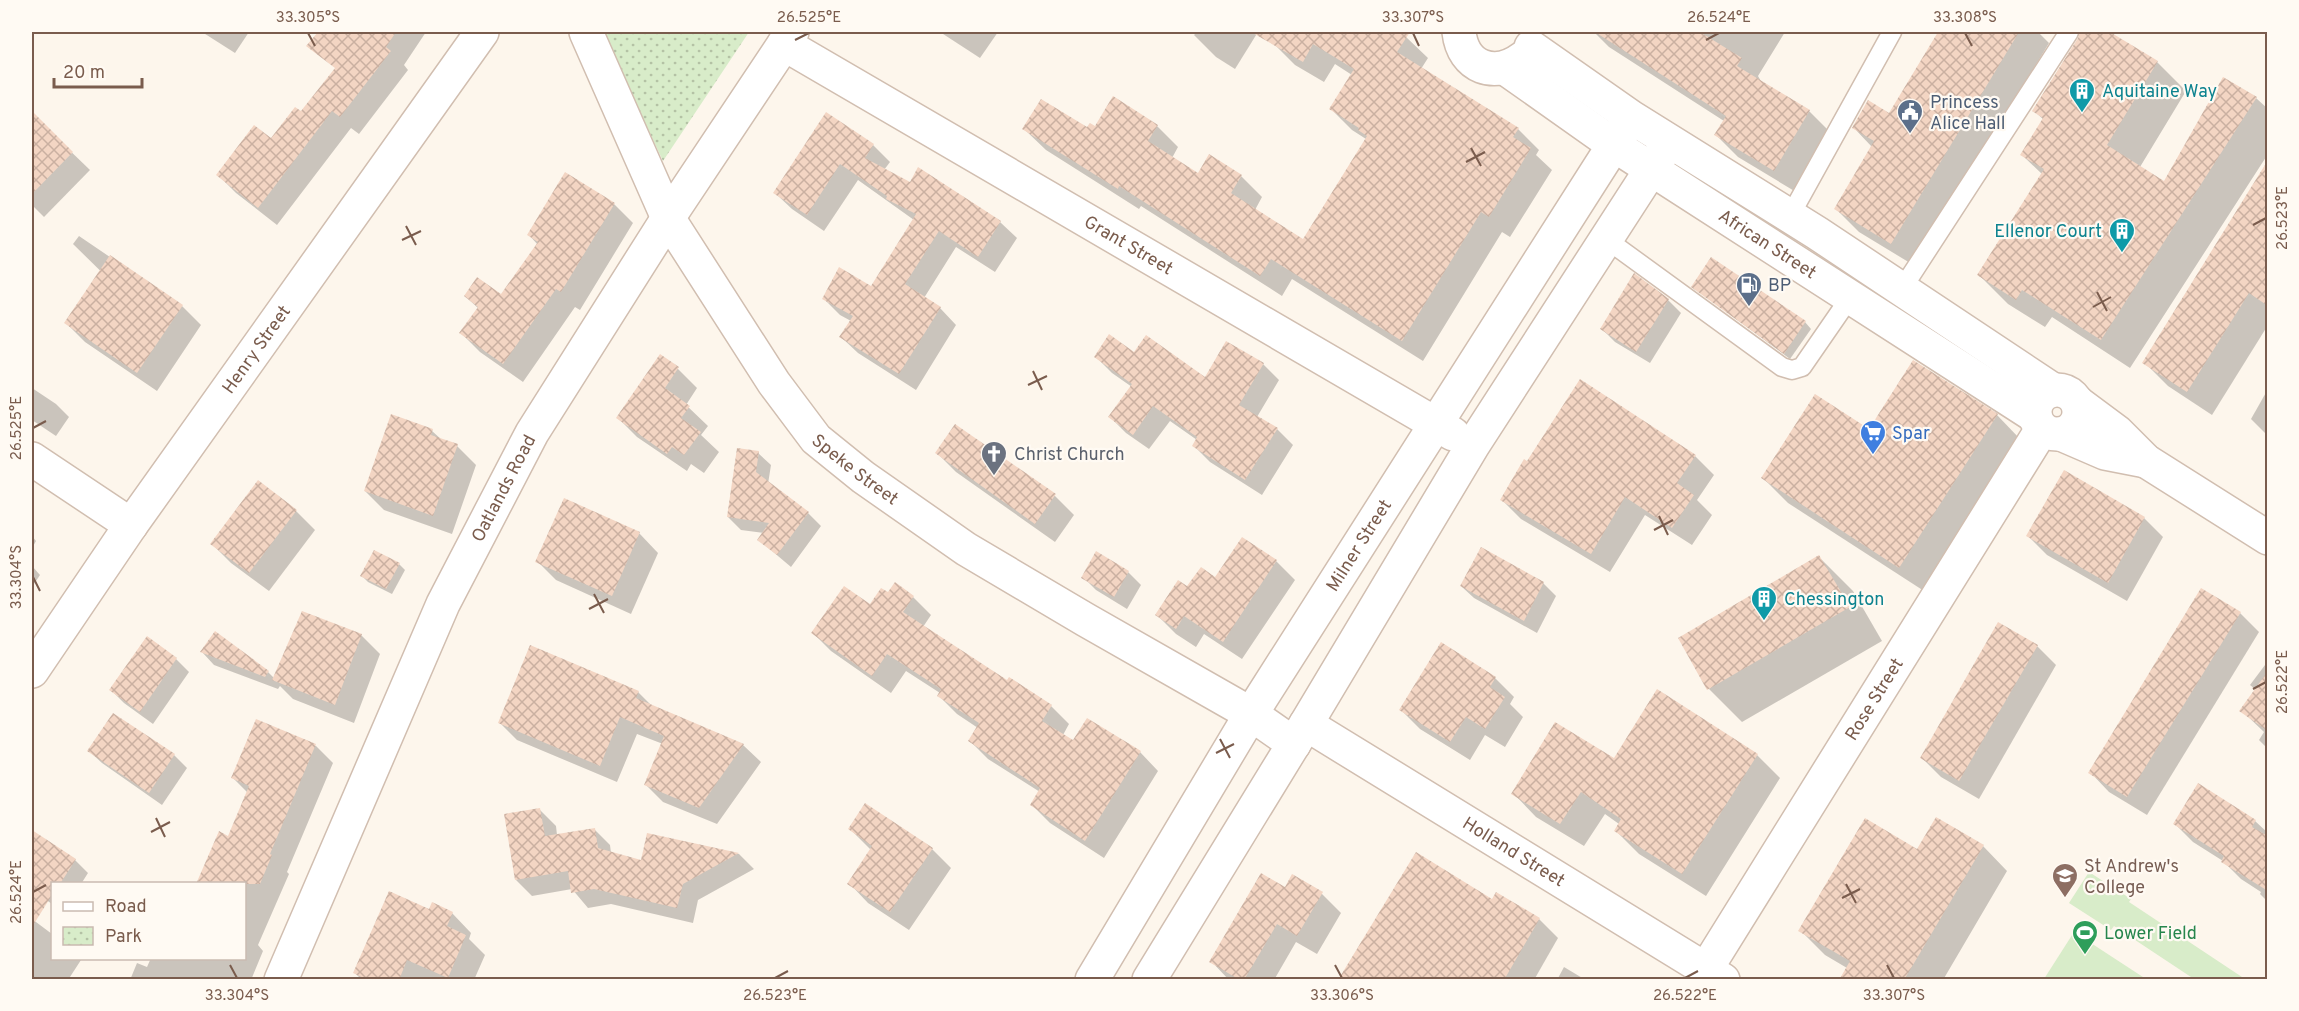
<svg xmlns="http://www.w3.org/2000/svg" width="2299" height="1011" font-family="Overpass,sans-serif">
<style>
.grass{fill:#d8ecc9}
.park{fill:url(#park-dots)}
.shadow{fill:#0003}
.building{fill:url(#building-cross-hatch)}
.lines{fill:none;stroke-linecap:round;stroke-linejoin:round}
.service-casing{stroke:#d1beb0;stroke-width:21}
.minor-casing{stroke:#d1beb0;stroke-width:36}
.tertiary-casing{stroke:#d1beb0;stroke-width:36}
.service{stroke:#fff;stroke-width:18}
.minor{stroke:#fff;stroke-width:33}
.tertiary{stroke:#fff;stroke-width:33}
.ticks{fill:none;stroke:#7a5c4d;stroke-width:2}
.labels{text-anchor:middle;stroke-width:4.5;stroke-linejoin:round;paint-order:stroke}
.culture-label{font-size:18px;fill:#0d838f;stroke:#fffaf3;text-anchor:start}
.service-label{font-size:18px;fill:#4e5e75;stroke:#fffaf3;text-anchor:start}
.street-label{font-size:18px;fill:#7a5c4d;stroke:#fffaf3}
.shop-label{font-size:18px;fill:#366cbe;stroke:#fffaf3;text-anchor:start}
.worship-label{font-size:18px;fill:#5b616d;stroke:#fffaf3;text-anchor:start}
.education-label{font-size:18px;fill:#785e54;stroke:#fffaf3;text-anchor:start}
.leisure-label{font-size:18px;fill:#27864d;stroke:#fffaf3;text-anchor:start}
.neatline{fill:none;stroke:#7a5c4d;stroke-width:2}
.ticks-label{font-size:15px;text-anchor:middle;fill:#7a5c4d}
</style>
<defs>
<pattern id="park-dots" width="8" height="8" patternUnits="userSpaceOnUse" patternTransform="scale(1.5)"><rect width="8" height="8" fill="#d8ecc9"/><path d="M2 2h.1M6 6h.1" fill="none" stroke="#b4c2a5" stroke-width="1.8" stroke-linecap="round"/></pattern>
<pattern id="building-cross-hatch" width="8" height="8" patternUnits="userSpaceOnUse" patternTransform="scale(1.5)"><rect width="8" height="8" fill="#f3d5c3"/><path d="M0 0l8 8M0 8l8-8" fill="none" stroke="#cab0a1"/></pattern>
</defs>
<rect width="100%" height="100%" fill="#fdf6ec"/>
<g class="grass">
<polygon points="2089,872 2131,899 2129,902 2245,979 2194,979 2114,926 2111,930 2069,903"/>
<polygon points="2074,932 2146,979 2044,979"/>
</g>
<polygon class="park" points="602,32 749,32 663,161"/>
<g class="shadow">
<polygon points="32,32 49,32 32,34"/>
<polygon points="202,32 249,32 235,53"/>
<polygon points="358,32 426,32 404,65 408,70 359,134 351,128 277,225 236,193 218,175 271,140 301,113 336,69"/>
<polygon points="940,32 998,32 980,58"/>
<polygon points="1197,32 1258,32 1235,69 1216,57 1194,35"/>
<polygon points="1263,32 1398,32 1406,37 1428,58 1421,69 1518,129 1539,150 1536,155 1552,170 1510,237 1502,232 1423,361 1292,279 1282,296 1141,206 1139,209 1046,150 1024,129 1087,129 1157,126 1178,147 1172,158 1198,175 1241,176 1262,197 1255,210 1304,241 1366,139 1352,130 1331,109 1352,75 1335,64 1324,82 1295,65 1274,44 1276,40"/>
<polygon points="1594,32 1785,32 1758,76 1762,83 1809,111 1831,133 1796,192 1738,157 1716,135 1724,121 1609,47"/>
<polygon points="1939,32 2038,32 2049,43 1915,266 1859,232 1836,209 1872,147 1854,128 1890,115"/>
<polygon points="2083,32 2107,32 2157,62 2186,91 2140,167 2165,183 2256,98 2268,109 2268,154 2130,368 2052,317 2045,327 2008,304 1979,275 2042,174 2022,155 2044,120 2034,111"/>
<polygon points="32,114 90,170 44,217 32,205"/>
<polygon points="827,114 873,145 890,162 884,170 911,185 1000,222 1017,238 995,272 956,247 924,298 940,308 956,325 916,390 858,353 841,337 851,321 840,315 824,299 872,288 914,220 858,180 824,231 792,209 775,193"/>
<polygon points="2268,162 2268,325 2212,415 2168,386 2144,362"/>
<polygon points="614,204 633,223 580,310 575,307 523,382 480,352 461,333 479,309 465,296 502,296 538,245 529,235"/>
<polygon points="79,236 182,306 201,325 157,391 85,342 66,323 127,297 73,244"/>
<polygon points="1693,287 1805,322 1811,329 1790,359"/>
<polygon points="1668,300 1681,313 1650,363 1615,342 1602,329"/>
<polygon points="1135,354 1206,379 1263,364 1279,380 1257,417 1277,429 1293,445 1262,495 1210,462 1194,446 1197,440 1170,421 1149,449 1126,433 1110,417 1132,387 1112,373 1096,357"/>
<polygon points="661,356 678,369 697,388 686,405 708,426 701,435 719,452 704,473 691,464 687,471 637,437 618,418"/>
<polygon points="32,388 56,404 69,417 56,436 32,420"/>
<polygon points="2268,389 2268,436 2251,419"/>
<polygon points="1997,415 2021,440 1924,591 1788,503 1763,478"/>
<polygon points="432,431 442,440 457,446 476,465 452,534 384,510 365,491"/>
<polygon points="758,453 771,465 768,484 808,513 821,526 791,567 759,540 764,533 741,530 728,517"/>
<polygon points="937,453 1055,496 1074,515 1055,542 956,472"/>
<polygon points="1695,456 1714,475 1697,500 1712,515 1692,545 1645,515 1610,572 1521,519 1502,500"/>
<polygon points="259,482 296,511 315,530 269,591 231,563 212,544"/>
<polygon points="2144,518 2163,537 2127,601 2047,555 2028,536"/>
<polygon points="639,533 658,553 631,614 556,580 537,561"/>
<polygon points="32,536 36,541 32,548"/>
<polygon points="1481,549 1543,583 1556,596 1537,633 1474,598 1461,586"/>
<polygon points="1097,553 1128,572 1141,585 1127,609 1096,590 1083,577"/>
<polygon points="1819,557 1853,591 1882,641 1742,722 1709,689"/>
<polygon points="1276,561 1295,580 1242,659 1204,634 1196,647 1176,634 1157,615 1188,588"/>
<polygon points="399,564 405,570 392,594 368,582 362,576"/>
<polygon points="32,566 40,575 32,587"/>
<polygon points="888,594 913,597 931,615 923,627 1007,683 1051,706 1069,724 1063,735 1073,742 1140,752 1158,771 1104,858 1050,823 1032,805 1040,792 988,759 970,741 978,728 957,714 939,696 940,693 906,671 891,693 831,651 813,633 870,606"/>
<polygon points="2240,613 2259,632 2147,815 2109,792 2090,772"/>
<polygon points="361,635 380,654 354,723 293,699 280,686 278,689 214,665 202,652 268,672 275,679"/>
<polygon points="147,639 176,659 189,672 153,724 124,703 111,690"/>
<polygon points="2037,646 2056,665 1979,799 1941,777 1922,758"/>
<polygon points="2268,661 2268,749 2259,740 2264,732 2241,710 2256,690 2250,685"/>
<polygon points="1495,678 1514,697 1510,704 1523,717 1505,747 1485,735 1470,760 1420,729 1401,710"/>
<polygon points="638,692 652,706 743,745 761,762 717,824 663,802 646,785 663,744 637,734 617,782 517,740 499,722"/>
<polygon points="113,715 174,755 187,768 162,805 102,763 89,751"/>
<polygon points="257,721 316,746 333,763 287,872 289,874 258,945 263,951 251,980 130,980 137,963 147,967 151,958 244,958 244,884 228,838 248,793 233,778"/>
<polygon points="1757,755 1780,778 1706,896 1639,854 1615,830 1619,824 1605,814 1584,846 1536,817 1513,793 1614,760"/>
<polygon points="540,810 556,826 557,835 594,829 610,845 611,853 642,862 648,834 739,854 754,869 698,900 693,923 611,904 588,908 572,889 532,896 516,880"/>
<polygon points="2255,821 2268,833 2268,902 2260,894 2261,892 2241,879 2223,861 2193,842 2175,824"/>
<polygon points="850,829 932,849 951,868 909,930 868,903 849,883 871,850"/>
<polygon points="32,832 75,860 88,873 81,884 52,884 52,904 32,890"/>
<polygon points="1983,846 2007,871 1943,980 1840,980 1847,968 1825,955 1800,930 1917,851"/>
<polygon points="1285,889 1322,894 1341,913 1317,954 1296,942 1274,980 1229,980 1211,961"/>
<polygon points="1493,901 1539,919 1558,938 1534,980 1340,980"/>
<polygon points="430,911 452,913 471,933 469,939 485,955 474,980 362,980 355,973"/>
<polygon points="32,919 52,934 52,958 81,960 68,980 32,980"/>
<polygon points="1564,967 1584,979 1584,980 1557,980"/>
</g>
<g class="building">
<polygon points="318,32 396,32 386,47 391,51 340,117 332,111 258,208 216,175 254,125 271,138 295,107 301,111 335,68 306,46"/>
<polygon points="1251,32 1410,32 1397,52 1519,128 1513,137 1531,148 1489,217 1481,212 1402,341 1271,259 1260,276 1119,186 1118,189 1022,129 1041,99 1087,127 1090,123 1095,126 1113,96 1158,125 1148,141 1198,173 1209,154 1242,175 1231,193 1303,239 1367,136 1358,130 1359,128 1329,109 1354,69 1313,44 1303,62"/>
<polygon points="1595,32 1700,32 1742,58 1737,66 1810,110 1774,171 1714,135 1726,116"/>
<polygon points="1938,32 2019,32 1891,244 1834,209 1874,141 1852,128 1868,100 1889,113"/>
<polygon points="2080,32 2110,32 2158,61 2107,145 2164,181 2223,77 2257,97 2101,340 2022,290 2016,300 1977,275 2044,169 2020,155 2043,118 2032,111 2078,38"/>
<polygon points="32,111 73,152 32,194"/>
<polygon points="826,112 874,144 865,158 910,182 918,167 1001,221 978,257 939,231 905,284 941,307 899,374 839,337 853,316 822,299 839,267 871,286 916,214 886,199 887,196 840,164 807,215 773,193"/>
<polygon points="2268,160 2268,306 2249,293 2187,392 2142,363"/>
<polygon points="565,172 615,203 561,292 556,289 503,364 459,333 478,307 464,296 477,277 501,294 538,242 527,235"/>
<polygon points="110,255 183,305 137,373 64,323"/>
<polygon points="1711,257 1806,321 1784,354 1691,287"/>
<polygon points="1634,273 1669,299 1636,352 1600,329"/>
<polygon points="1109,334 1134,352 1146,335 1205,377 1226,341 1264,363 1239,405 1278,428 1245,480 1192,446 1197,437 1153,406 1133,435 1108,417 1132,384 1094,357"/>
<polygon points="660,354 679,367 665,388 690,406 681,418 701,432 684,455 672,447 667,454 616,418"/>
<polygon points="1913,360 1998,414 1899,568 1761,478 1815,394 1869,429"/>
<polygon points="1580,379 1696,455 1677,483 1694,495 1672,528 1625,497 1591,554 1500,500 1524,459 1527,461"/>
<polygon points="391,414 433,429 431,435 458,444 433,516 364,491"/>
<polygon points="955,424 1056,494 1035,524 935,453"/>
<polygon points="737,448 759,451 756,472 809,512 777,555 757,540 769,523 727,517"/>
<polygon points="2064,470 2145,517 2108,583 2026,536"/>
<polygon points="258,480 297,510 249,573 210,544"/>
<polygon points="564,498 640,532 612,596 535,562"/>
<polygon points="1242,537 1277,560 1223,642 1184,616 1176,629 1155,615 1178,580 1187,586 1201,567 1215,577"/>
<polygon points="1481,547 1544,582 1524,621 1460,586"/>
<polygon points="374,550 400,563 386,589 360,576"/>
<polygon points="1096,551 1129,571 1114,597 1081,578"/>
<polygon points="1819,555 1850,607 1707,690 1678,638"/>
<polygon points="895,582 914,596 903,612 1007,680 1009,677 1052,705 1042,721 1073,740 1087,718 1141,751 1085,841 1030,805 1040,788 968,741 979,723 937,696 941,689 887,654 872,676 811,633 844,586 870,604 881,588 888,592"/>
<polygon points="2201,588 2241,612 2127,797 2088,773"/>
<polygon points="302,611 362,634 335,705 272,680"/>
<polygon points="1998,622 2038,645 1959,781 1920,758"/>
<polygon points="215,631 269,671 265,677 200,652"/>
<polygon points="147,636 177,658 140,712 109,690"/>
<polygon points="1441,642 1496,677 1490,687 1505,697 1485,729 1466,717 1450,742 1399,710"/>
<polygon points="530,645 639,691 636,698 744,744 699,808 644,785 664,736 620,717 600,766 498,723"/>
<polygon points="2268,671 2268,731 2239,711"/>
<polygon points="1657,689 1758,754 1682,874 1614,831 1621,819 1581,792 1560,824 1511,794 1555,722 1614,758"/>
<polygon points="113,713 175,754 149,793 87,751"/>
<polygon points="256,719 316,744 270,854 272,855 260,884 196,884 219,831 228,836 249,786 231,778"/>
<polygon points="2198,783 2256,820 2252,827 2268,836 2268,891 2221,862 2224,856 2173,824"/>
<polygon points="865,803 933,848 890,912 847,884 872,846 848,829"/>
<polygon points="540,808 545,836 595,828 598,848 641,860 647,833 739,853 683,884 677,908 594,889 571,893 568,871 515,880 504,814"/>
<polygon points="1936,817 1984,845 1904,980 1839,980 1850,961 1798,931 1865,818 1917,849"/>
<polygon points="32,830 76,859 60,884 52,884 52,895 32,927"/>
<polygon points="1416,852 1492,899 1496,892 1540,918 1504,980 1338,980"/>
<polygon points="1261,873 1285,887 1292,874 1323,892 1297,936 1277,924 1244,980 1240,980 1209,962"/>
<polygon points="389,891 429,909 432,902 453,912 447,926 466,935 448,978 407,960 399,980 368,980 353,973"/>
</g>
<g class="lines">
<defs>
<g id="service">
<polyline points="1790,216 1892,32"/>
<polyline points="1606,239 1782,367 1792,370 1802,367 1851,296"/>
<polyline points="1902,289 2069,32"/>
</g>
<g id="minor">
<path id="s1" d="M586 32 668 218 774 383 816 439 863 477 966 549 1086 620 1251 714 1294 744"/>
<path id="s2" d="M784 44 1453 434"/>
<polyline points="32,459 131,525"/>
<path id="s3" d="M32 671 131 525 482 32"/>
<path id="s4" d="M1306 724 1723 980"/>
<path id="s5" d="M1706 969 2042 429"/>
<path id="s6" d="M281 980 443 604 532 433 668 218 792 32"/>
<path id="s7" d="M1092 980 1251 714 1629 121"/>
<polyline points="1149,980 1306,724 1473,445 1667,145"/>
</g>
<g id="tertiary">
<path d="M1459 32C1463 68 1495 79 1523 58"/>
<polyline points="1531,47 1631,117 1817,233 2053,390"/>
<path id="s8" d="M1505 68 1614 145 2035 416"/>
<circle cx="2057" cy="412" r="22"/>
<polyline points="2078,403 2117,432 2146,461 2268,538"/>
<polyline points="2061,434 2105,453 2146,461"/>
</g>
</defs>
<use href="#service" class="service-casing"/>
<use href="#minor" class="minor-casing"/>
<use href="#tertiary" class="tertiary-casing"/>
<use href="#service" class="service"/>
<use href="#minor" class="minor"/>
<use href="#tertiary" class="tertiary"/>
</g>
<path class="ticks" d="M308 33 315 46M1413 33 1419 46M1965 33 1972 46M795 40 809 33M1706 40 1719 33M1471 148 1481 166M1466 162 1485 152M2253 225 2266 218M406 226 416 245M402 240 421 231M2097 292 2107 311M2093 307 2111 297M1033 371 1042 390M1028 385 1047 376M33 428 46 421M1659 516 1668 535M1654 530 1673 520M33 577 40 591M594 594 604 613M589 609 608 599M2253 689 2266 682M1220 739 1230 758M1216 753 1234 744M156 818 165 837M151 832 170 822M1846 884 1856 903M33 892 46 885M1842 898 1860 889M230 965 237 978M1335 965 1342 978M1887 965 1894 978M775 978 788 971M1685 978 1698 971"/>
<defs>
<symbol id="building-pin" viewBox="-11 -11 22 30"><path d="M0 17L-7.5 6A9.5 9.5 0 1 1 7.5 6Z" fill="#0f9aa8" stroke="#fffaf3"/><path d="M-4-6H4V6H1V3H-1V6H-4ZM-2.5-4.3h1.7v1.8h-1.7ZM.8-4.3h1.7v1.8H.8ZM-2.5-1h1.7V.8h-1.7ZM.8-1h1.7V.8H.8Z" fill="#fff"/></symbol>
<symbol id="civic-pin" viewBox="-11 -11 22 30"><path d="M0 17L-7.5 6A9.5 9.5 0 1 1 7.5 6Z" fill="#5c6f8a" stroke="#fffaf3"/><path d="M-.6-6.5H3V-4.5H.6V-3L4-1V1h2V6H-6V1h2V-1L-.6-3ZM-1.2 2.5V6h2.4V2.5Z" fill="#fff"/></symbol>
<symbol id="fuel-pin" viewBox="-11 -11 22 30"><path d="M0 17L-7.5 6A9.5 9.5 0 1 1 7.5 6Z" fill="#5c6f8a" stroke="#fffaf3"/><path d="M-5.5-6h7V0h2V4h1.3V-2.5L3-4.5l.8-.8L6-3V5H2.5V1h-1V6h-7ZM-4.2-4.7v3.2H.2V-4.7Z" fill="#fff"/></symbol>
<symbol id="supermarket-pin" viewBox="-11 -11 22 30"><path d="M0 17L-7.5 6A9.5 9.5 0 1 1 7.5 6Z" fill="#3f7fe0" stroke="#fffaf3"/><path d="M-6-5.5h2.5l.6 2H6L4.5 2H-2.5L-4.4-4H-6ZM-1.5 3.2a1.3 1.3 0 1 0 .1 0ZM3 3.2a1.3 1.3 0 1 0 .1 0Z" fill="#fff"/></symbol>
<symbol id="church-pin" viewBox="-11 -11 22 30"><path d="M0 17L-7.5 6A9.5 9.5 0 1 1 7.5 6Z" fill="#6b7280" stroke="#fffaf3"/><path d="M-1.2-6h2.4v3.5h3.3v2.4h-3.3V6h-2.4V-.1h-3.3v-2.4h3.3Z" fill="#fff"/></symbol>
<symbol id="school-pin" viewBox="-11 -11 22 30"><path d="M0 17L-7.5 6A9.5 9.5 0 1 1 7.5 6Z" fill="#8d6e63" stroke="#fffaf3"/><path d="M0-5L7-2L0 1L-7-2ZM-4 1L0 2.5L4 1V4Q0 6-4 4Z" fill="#fff"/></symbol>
<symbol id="stadium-pin" viewBox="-11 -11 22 30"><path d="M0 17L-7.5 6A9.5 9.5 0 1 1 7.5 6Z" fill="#2e9e5b" stroke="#fffaf3"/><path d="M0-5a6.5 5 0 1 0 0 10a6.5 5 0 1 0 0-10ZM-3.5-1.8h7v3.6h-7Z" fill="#fff"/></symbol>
</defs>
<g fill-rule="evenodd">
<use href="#building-pin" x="2067" y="76" width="30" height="40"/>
<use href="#civic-pin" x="1895" y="97" width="30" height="40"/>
<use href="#building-pin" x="2107" y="216" width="30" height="40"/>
<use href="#fuel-pin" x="1734" y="270" width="30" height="40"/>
<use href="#supermarket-pin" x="1858" y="418" width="30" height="40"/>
<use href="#church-pin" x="979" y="439" width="30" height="40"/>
<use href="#building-pin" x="1749" y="584" width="30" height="40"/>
<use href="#school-pin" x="2050" y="861" width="30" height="40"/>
<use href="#stadium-pin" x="2070" y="918" width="30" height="40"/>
</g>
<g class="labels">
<g class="culture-label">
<text x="2102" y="97">Aquitaine Way</text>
<text x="2102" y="237" text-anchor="end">Ellenor Court</text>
<text x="1784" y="605">Chessington</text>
</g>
<g class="service-label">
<text x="1930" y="108">Princess<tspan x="1930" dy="21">Alice Hall</tspan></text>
<text x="1768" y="291">BP</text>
</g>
<g class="street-label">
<text dy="6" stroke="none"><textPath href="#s8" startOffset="316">African Street</textPath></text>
<text dy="6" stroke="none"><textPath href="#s2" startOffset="399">Grant Street</textPath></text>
<text dy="6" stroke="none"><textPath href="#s3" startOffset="392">Henry Street</textPath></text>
<text dy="6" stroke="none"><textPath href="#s1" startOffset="519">Speke Street</textPath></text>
<text dy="6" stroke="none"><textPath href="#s6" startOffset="540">Oatlands Road</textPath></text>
<text dy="6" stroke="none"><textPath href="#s7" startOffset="510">Milner Street</textPath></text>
<text dy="6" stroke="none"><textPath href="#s5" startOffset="318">Rose Street</textPath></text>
<text dy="6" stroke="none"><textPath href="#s4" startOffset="244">Holland Street</textPath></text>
</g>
<g class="shop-label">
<text x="1892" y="439">Spar</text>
</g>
<g class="worship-label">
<text x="1014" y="460">Christ Church</text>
</g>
<g class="education-label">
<text x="2084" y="872">St Andrew's<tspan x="2084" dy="21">College</tspan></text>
</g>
<g class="leisure-label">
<text x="2104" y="939">Lower Field</text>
</g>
</g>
<rect width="2299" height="1011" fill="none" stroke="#fffaf3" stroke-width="66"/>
<rect x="51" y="882" width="195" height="78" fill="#fffaf3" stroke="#cabbb1" stroke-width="1.5"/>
<rect x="63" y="902" width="30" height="9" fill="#ffffff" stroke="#cabbb1" stroke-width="1.5"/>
<text x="105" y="912" font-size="18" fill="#7a5c4d">Road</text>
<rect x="63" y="927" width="30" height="18" fill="url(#park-dots)" stroke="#cabbb1" stroke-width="1.5"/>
<text x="105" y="942" font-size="18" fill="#7a5c4d">Park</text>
<path d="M54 78v9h88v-9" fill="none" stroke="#7a5c4d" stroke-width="3"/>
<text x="63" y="78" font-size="18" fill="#7a5c4d" stroke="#fffaf3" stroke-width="4.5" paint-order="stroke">20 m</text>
<rect x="33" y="33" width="2233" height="945" class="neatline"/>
<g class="ticks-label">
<text x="308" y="22">33.305°S</text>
<text x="809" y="22">26.525°E</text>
<text x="1413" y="22">33.307°S</text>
<text x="1719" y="22">26.524°E</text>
<text x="1965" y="22">33.308°S</text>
<text transform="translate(2282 218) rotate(-90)" y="5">26.523°E</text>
<text transform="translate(16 428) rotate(-90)" y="5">26.525°E</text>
<text transform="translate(16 577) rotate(-90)" y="5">33.304°S</text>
<text transform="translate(2282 682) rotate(-90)" y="5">26.522°E</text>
<text transform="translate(16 892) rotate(-90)" y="5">26.524°E</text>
<text x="237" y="1000">33.304°S</text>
<text x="775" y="1000">26.523°E</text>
<text x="1342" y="1000">33.306°S</text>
<text x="1685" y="1000">26.522°E</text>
<text x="1894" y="1000">33.307°S</text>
</g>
</svg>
